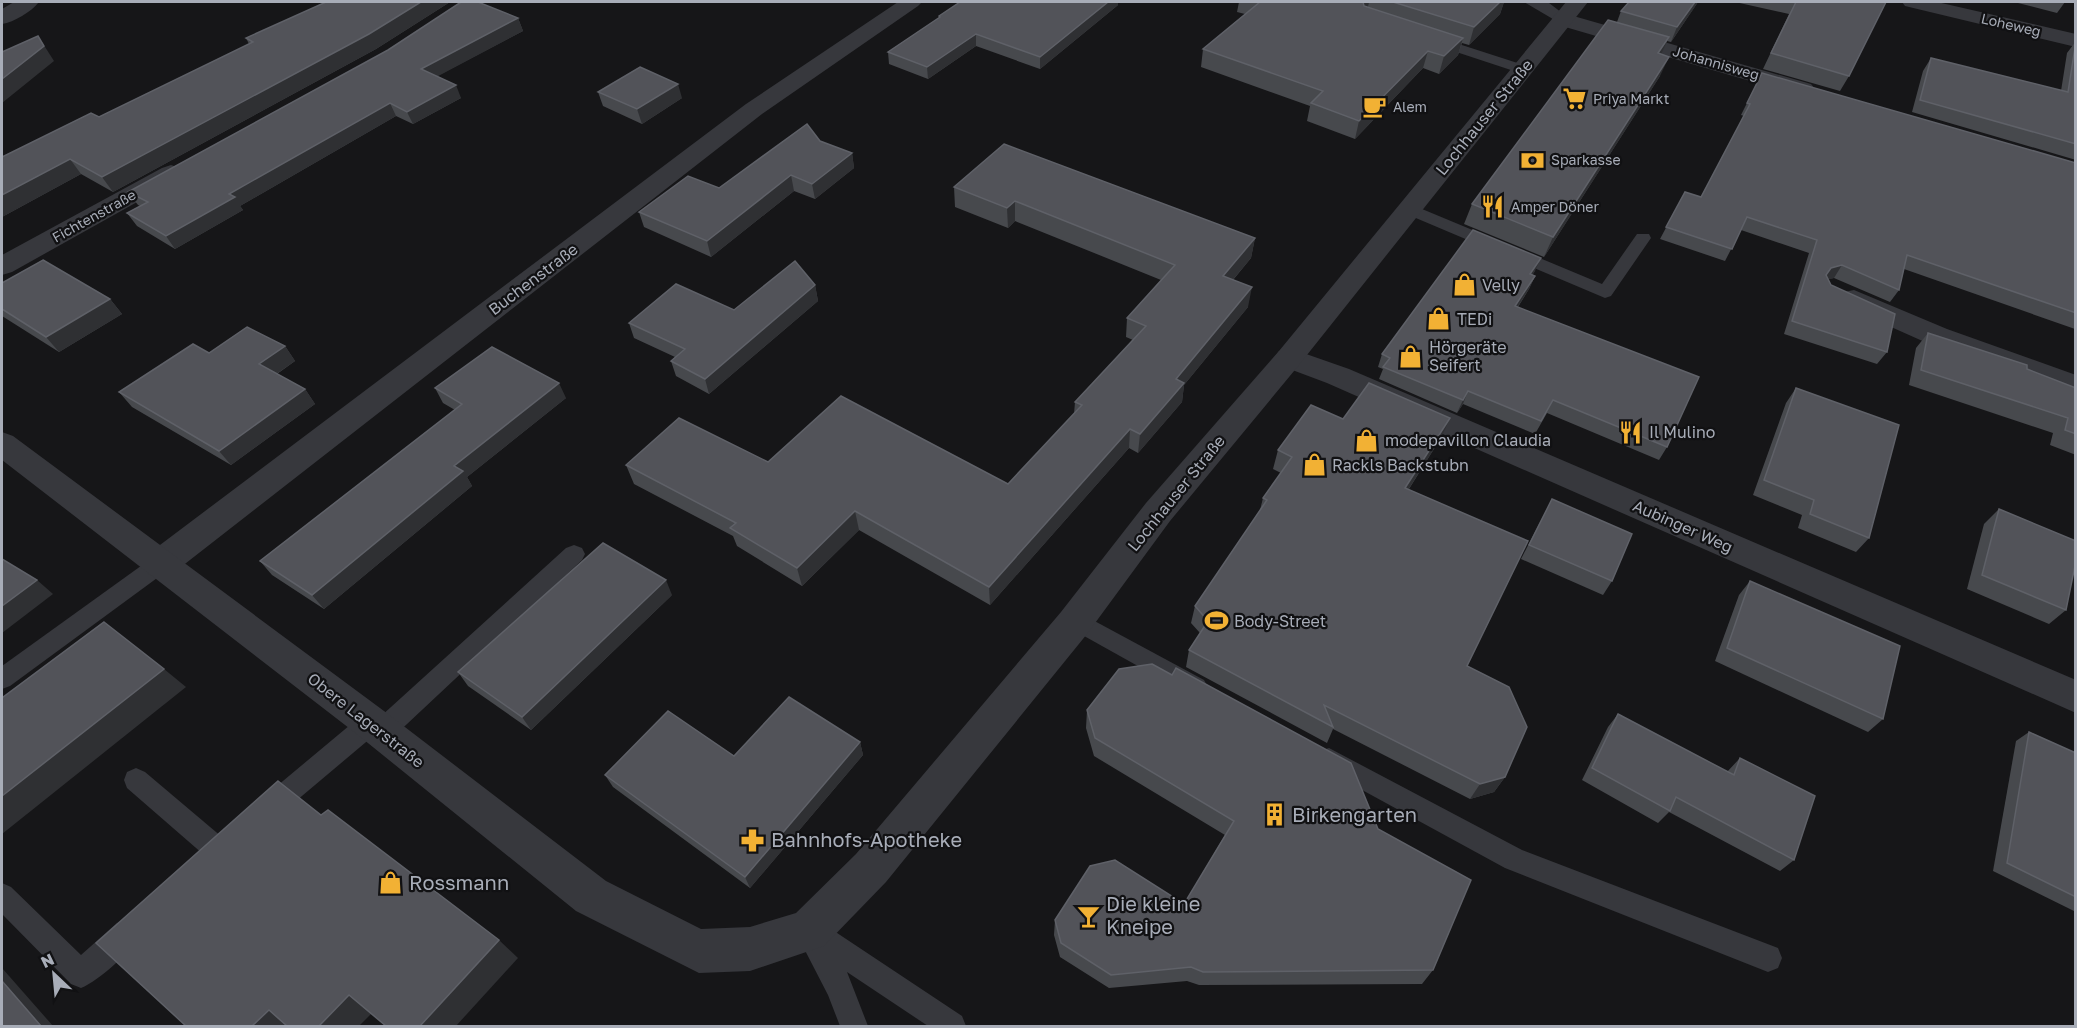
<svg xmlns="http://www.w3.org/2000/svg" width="2077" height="1028" font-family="'Golos Text',sans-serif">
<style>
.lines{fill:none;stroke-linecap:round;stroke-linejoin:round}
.service{fill:#37383d;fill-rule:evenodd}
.minor{fill:#37383d;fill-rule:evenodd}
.tertiary{fill:#37383d;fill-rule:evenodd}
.wall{fill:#47494d}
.shaded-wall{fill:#2f3033}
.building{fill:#525359;stroke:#5f6168;stroke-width:1.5}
.labels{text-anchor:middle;stroke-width:4.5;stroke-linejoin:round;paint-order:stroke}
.far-street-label{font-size:14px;fill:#a8adb8;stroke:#111113}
.far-poi-label{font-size:14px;fill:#a8adb8;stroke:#111113;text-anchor:start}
.street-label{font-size:16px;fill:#a8adb8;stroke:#111113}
.poi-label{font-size:16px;fill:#a8adb8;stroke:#111113;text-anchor:start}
.near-poi-label{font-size:20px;fill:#a8adb8;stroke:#111113;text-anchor:start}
</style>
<rect width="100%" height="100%" fill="#161618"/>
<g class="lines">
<g class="service">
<polygon points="1524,2 1549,3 1570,19 1563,23 1558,22"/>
<polygon points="1434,36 1527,66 1529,69 1522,73 1517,72 1429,43 1427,40 1429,37"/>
<polygon points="1410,204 1602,284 1637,234 1649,234 1651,238 1611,296 1605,298 1404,213 1402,209"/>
<polygon points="574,545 582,548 585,554 582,560 391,739 382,742 372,737 277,817 268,821 259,817 255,809 259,801 362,715 371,712 380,717 566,548"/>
<polygon points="160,555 168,558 171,564 168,570 10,686 2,689 2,666 152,558"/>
<polygon points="1076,611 1204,680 1208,687 1204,694 1196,697 1188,694 1068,627 1065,620 1068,613"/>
<polygon points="1329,748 1522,850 1778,948 1782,958 1778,968 1768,972 1505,868 1320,767 1317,759 1320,751"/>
<polygon points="136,768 145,772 229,843 233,852 229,861 220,865 211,861 127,788 124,780 127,772"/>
<path d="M2 883 11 887 81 955 117 923 127 919 137 923 141 933C133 950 99 981 81 988L71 984 2 914Z"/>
<polygon points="809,917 819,921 962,1016 966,1026 928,1026 847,972 868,1026 840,1026 828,995 795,931 799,921"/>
</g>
<g class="minor">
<polygon points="898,2 922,2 918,6 762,114 172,574 160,578 148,574 143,564 148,554 746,104"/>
<polygon points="1902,2 1937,2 2076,34 2076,47 1905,6"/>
<polygon points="1563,13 1811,84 1815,89 1811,94 1803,96 1795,94 1555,24 1552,19 1555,14"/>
<polygon points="171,165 180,168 184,173 180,178 12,272 2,275 2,255 162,168"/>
<polygon points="1854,290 1947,329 2076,375 2076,397 1927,343 1844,306 1840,299 1844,292"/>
<polygon points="1289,348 1349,369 2076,680 2076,713 1327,383 1279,365 1274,358 1279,351"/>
</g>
<g class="tertiary">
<path d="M14 2H39C31 12 14 22 2 24V9Z"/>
<polygon points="1566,2 1588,2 1299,365 1170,521 1087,634 886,882 824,946 750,971 699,973 576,911 358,735 2,460 2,432 13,436 384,711 606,881 701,929 750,927 796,913 856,854 1061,612 1146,503 1279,351"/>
</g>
</g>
<g class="wall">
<polygon points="326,2 450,2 376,49 113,192 81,174 2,217 2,157 99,117 249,44 246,38"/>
<polygon points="1239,2 1504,2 1500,14 1469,45 1462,43 1458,55 1439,74 1423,68 1355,139 1307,121 1310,106 1201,67 1203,49 1245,14 1237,12"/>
<polygon points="1698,2 1671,42 1667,41 1661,54 1660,76 1544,257 1464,224 1472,204 1617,22 1621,11"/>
<polygon points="1735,2 1886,2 1849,76 1840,91 1763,69 1789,14"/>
<polygon points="2014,2 2065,2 2057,13"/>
<polygon points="1118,5 1040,69 976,46 928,79 889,64 888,52 939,18 939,16"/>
<polygon points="518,18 523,31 437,76 461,98 413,124 396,116 240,206 243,210 175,249 137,226 127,213 140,206 138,205 128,192"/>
<polygon points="2076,41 2076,160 1912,112 1923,71 1931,58 2061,91 2067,53"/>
<polygon points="1762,73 2076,163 2076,333 2074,332 2075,329 1904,269 1899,290 1890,302 1834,278 1828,279 1831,285 1887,352 1877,364 1784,334 1809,253 1741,230 1725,261 1660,239 1685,192 1701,197 1744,116 1741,115"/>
<polygon points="598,92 682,98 642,124 603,106"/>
<polygon points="820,141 852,153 854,168 815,199 794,191 711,257 644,227 639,212 719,188"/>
<polygon points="954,187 1255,238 1251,258 1233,280 1248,307 1184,385 1182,402 1138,453 1129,448 990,605 859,530 802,586 737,546 733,536 634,484 626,465 768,462 1008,484 1074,414 1075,402 1133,340 1126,337 1127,318 1161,280 1015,221 1008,228 955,207"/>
<polygon points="1535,271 1532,275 1535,276 1529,289 1518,307 1667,447 1659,460 1547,413 1535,434 1463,404 1457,413 1379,379 1383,369 1378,367 1382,354"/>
<polygon points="2,283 110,299 122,314 59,352 2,316"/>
<polygon points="815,285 818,301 709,394 676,376 671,361 675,357 634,338 629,323 734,310"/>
<polygon points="1928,333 2076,388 2076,455 2050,445 2053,433 1909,385 1916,348"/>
<polygon points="285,346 295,361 277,374 305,389 315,404 231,465 132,407 119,392 209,353"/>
<polygon points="435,388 566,398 467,477 472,486 324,609 272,575 260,561 455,410 443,403"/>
<polygon points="1796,388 1869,538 1856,552 1798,528 1802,515 1753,495 1786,403"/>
<polygon points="1343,419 1442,436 1409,489 1505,777 1494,792 1470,799 1333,729 1327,743 1186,667 1189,650 1200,633 1191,623 1195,606 1260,510 1263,498 1281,473 1273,469 1278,450"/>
<polygon points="1552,499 1612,581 1603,595 1521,559"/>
<polygon points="1999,509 2066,610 2049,624 1967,589 1984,524"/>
<polygon points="1750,581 1883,719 1868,732 1715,661 1739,595"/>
<polygon points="672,595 531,730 468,686 458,672"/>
<polygon points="1087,710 1433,970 1422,984 1199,985 1187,981 1109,988 1060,957 1054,935 1055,920 1184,904 1225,835 1094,756 1086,728"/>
<polygon points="1618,714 1727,772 1740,758 1794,860 1780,871 1669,812 1658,823 1582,780 1608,727"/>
<polygon points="2029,732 2076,753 2076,912 1993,871 2016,741"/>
<polygon points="860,742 863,755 750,888 613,787 605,775 734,756"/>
</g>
<g class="shaded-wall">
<polygon points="421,2 450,2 376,49 113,192 102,177"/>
<polygon points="1108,2 1118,2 1118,5 1040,69 1040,57"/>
<polygon points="1361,2 1369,2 1367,12"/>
<polygon points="1500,2 1504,2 1500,14 1469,45 1474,27"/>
<polygon points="1695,2 1698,2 1671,42 1677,27"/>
<polygon points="518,18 523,31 427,82 421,69"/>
<polygon points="976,34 976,46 928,79 927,67"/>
<polygon points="38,36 54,61 2,103 2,79"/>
<polygon points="1669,37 1660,57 1658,53"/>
<polygon points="1463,38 1458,55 1439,74 1444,56"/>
<polygon points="1428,51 1423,68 1355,139 1359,121"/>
<polygon points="1669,57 1660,76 1544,257 1553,237"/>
<polygon points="678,84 682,98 642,124 637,109"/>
<polygon points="456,85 461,98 413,124 407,112"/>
<polygon points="390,103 396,116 240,206 243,210 175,249 166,236 229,194"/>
<polygon points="852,153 854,168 815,199 812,184"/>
<polygon points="70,159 81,174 2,217 2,195"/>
<polygon points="791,175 794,191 711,257 707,241"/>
<polygon points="1015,201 1015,221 1008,228 1007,208"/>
<polygon points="1255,238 1251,258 1220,295 1223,276"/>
<polygon points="1541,258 1535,271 1525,287 1530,274"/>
<polygon points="1842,265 1834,278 1822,281 1831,268"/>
<polygon points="1535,276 1529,289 1510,319 1515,306"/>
<polygon points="815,285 818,301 709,394 705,379"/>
<polygon points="1252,287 1248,307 1184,385 1182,402 1138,453 1140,434 1176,379"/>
<polygon points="110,299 122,314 59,352 46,337"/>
<polygon points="285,346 295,361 269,379 259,364"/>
<polygon points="559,383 566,398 467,477 472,486 324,609 312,595 454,466"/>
<polygon points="305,389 315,404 231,465 219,451"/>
<polygon points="1468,391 1463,404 1457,413 1463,400"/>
<polygon points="1450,418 1442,436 1398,506 1405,488"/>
<polygon points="1130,429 1129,448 990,605 989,587"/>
<polygon points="855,511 859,530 802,586 797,568"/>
<polygon points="37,580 53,594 2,633 2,606"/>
<polygon points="666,580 672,595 531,730 522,717"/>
<polygon points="164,669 186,687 2,834 2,796"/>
<polygon points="860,742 863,755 750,888 745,877"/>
<polygon points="1505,777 1494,792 1470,799 1480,784"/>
<polygon points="499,940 518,958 456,1026 420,1026"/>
<polygon points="2,968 53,1026 41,1026 2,981"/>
<polygon points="349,995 374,1011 359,1026 319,1026"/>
<polygon points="269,1010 296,1026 252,1026"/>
</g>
<g class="building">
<polygon points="326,2 421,2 369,34 102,177 70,159 2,195 2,157 91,113 99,117 253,42 246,38"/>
<polygon points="461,2 478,2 518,18 421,69 456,85 407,112 390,103 229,194 235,197 166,236 127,213 148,202 128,192 388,50"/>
<polygon points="960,2 1108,2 1040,57 976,34 927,67 888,52 940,17 939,16"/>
<polygon points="1260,2 1363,2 1364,6 1463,38 1444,56 1428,51 1359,121 1311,103 1323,91 1203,49"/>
<polygon points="1393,2 1500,2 1474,27"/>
<polygon points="1629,2 1695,2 1677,27 1621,11"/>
<polygon points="1796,2 1886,2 1849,76 1771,53"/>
<polygon points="1608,20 1669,37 1658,53 1669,57 1553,237 1472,204"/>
<polygon points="38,36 44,46 2,79 2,52"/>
<polygon points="2076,41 2076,144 1920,100 1931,58 2068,92"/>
<polygon points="640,67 678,84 637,109 598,92"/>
<polygon points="1762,73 2076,163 2076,313 1907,255 1899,290 1842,265 1831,268 1826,275 1831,285 1895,314 1887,352 1792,321 1817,240 1747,217 1732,249 1666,227 1685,192 1701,197 1750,104 1747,103"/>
<polygon points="807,124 820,141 852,153 812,184 791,175 707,241 639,212 688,176 719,188"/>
<polygon points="1004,144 1255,238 1223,276 1252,287 1176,379 1184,383 1140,434 1130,429 989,587 855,511 797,568 730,528 736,523 626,465 679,418 768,462 841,396 1008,484 1082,405 1075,402 1146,326 1127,318 1175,265 1015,201 1007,208 954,187"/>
<polygon points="1473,230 1541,258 1530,274 1535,276 1515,306 1699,377 1667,447 1553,400 1541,421 1468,391 1463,400 1383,367 1390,358 1382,354"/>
<polygon points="43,260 110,299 46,337 2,309 2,283"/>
<polygon points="795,261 815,285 705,379 671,361 685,349 629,323 676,284 734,310"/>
<polygon points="247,327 285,346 259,364 305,389 219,451 119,392 193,344 209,353"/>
<polygon points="1928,333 2027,365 2027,369 2076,388 2076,434 2065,430 2068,418 1921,370"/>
<polygon points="492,347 559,383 454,466 463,471 312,595 260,561 462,404 435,388"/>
<polygon points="1369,383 1450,418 1405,488 1528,541 1467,666 1509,687 1527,727 1505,777 1480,784 1324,705 1333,727 1189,650 1208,621 1195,606 1267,500 1263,498 1292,457 1278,450 1311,405 1343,419"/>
<polygon points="1796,388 1899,425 1869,538 1810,514 1814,500 1764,480"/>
<polygon points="1552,499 1632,534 1612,581 1529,545"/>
<polygon points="1999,509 2076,541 2076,561 2066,610 1982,575"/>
<polygon points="603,543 666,580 522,717 458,672"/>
<polygon points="2,559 37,580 2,606"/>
<polygon points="1750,581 1900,646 1883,719 1727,648"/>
<polygon points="104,622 164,669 2,796 2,698"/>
<polygon points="1152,664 1172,675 1176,668 1351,763 1378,829 1471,880 1433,970 1203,972 1191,967 1111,975 1061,943 1055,920 1090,866 1115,860 1184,904 1234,821 1095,738 1087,710 1119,669"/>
<polygon points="789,697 860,742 745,877 605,775 668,711 734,756"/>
<polygon points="1618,714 1734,775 1740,758 1815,796 1794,860 1676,797 1670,811 1592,768"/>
<polygon points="2029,732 2076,753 2076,897 2007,863"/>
<polygon points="278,781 321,815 328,810 499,940 420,1026 386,1026 349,995 319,1026 287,1026 269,1010 252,1026 186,1026 96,943"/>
<polygon points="2,981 41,1026 2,1026"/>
</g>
<defs>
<symbol id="supermarket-bare" viewBox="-9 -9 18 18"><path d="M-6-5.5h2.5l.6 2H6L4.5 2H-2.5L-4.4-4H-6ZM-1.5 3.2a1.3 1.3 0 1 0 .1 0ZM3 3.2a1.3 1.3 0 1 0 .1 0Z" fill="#f2b134" stroke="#111113" stroke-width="2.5" paint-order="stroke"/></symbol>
<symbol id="cafe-bare" viewBox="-9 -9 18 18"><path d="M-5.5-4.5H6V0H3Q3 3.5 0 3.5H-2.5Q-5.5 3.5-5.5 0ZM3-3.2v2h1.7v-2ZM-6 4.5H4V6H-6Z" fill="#f2b134" stroke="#111113" stroke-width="2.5" paint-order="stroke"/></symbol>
<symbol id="bank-bare" viewBox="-9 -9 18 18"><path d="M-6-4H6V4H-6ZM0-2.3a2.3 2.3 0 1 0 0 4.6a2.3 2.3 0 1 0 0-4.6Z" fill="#f2b134" stroke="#111113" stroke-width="2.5" paint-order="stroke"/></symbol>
<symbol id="restaurant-bare" viewBox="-9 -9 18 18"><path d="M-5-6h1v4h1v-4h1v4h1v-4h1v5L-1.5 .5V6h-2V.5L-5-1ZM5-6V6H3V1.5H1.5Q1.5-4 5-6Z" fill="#f2b134" stroke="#111113" stroke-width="2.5" paint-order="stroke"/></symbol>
<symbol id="shop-bare" viewBox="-9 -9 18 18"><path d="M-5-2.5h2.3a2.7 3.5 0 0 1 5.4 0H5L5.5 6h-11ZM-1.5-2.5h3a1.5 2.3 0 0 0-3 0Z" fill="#f2b134" stroke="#111113" stroke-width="2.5" paint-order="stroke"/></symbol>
<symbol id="stadium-bare" viewBox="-9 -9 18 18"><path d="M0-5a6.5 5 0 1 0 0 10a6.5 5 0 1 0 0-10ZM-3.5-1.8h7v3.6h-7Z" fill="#f2b134" stroke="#111113" stroke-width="2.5" paint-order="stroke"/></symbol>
<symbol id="building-bare" viewBox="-9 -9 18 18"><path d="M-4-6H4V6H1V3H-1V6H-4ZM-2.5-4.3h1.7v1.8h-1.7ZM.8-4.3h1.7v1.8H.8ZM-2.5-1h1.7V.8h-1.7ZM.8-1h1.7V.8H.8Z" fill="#f2b134" stroke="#111113" stroke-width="2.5" paint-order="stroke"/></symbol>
<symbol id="pharmacy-bare" viewBox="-9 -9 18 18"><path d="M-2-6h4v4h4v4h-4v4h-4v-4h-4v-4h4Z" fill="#f2b134" stroke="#111113" stroke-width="2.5" paint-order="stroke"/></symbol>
<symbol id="bar-bare" viewBox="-9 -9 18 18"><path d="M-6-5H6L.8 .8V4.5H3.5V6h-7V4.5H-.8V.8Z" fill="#f2b134" stroke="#111113" stroke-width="2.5" paint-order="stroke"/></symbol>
</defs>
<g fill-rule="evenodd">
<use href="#supermarket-bare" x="1558" y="82" width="33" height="33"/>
<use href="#cafe-bare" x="1358" y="90" width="33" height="33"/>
<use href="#bank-bare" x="1516" y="144" width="33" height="33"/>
<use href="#restaurant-bare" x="1476" y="190" width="33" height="33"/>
<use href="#shop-bare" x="1448" y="268" width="33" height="33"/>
<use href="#shop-bare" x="1422" y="302" width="33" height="33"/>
<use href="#shop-bare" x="1394" y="340" width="33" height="33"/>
<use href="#restaurant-bare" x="1614" y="416" width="33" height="33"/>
<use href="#shop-bare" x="1350" y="424" width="33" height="33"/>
<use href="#shop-bare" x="1298" y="448" width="33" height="33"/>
<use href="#stadium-bare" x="1200" y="604" width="33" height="33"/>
<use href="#building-bare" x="1258" y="798" width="33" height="33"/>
<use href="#pharmacy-bare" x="736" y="824" width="33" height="33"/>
<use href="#shop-bare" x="374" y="866" width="33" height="33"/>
<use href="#bar-bare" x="1072" y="900" width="33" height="33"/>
</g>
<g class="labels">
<g class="far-street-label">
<text transform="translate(2011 25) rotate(13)" y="5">Loheweg</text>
<text transform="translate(1716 63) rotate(16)" y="5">Johannisweg</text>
<text transform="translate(94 216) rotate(-29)" y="5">Fichtenstraße</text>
</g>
<g class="far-poi-label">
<text x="1593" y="104">Priya Markt</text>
<text x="1393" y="112">Alem</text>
<text x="1551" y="165">Sparkasse</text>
<text x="1511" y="212">Amper Döner</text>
</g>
<g class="street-label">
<text transform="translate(1484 117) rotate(-51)" y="6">Lochhauser Straße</text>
<text transform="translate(533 279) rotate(-37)" y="6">Buchenstraße</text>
<text transform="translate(1176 493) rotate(-51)" y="6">Lochhauser Straße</text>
<text transform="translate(1683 526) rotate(24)" y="6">Aubinger Weg</text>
<text transform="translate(366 720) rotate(38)" y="6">Obere Lagerstraße</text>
</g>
<g class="poi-label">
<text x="1482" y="291">Velly</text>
<text x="1457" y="325">TEDi</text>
<text x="1429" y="353">Hörgeräte<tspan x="1429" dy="18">Seifert</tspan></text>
<text x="1649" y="438">Il Mulino</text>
<text x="1385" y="446">modepavillon Claudia</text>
<text x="1332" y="471">Rackls Backstubn</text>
<text x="1234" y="627">Body-Street</text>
</g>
<g class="near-poi-label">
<text x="1292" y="822">Birkengarten</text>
<text x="771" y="847">Bahnhofs-Apotheke</text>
<text x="409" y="890">Rossmann</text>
<text x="1106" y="911">Die kleine<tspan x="1106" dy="23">Kneipe</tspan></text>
</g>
</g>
<rect width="2077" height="1028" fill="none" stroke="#a8adb8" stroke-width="6"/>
<g transform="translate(54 974) rotate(334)" stroke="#111113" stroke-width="4.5" paint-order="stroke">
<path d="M0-4.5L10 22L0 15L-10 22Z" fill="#a8adb8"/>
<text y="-9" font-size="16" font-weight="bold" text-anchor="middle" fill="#a8adb8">N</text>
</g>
</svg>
